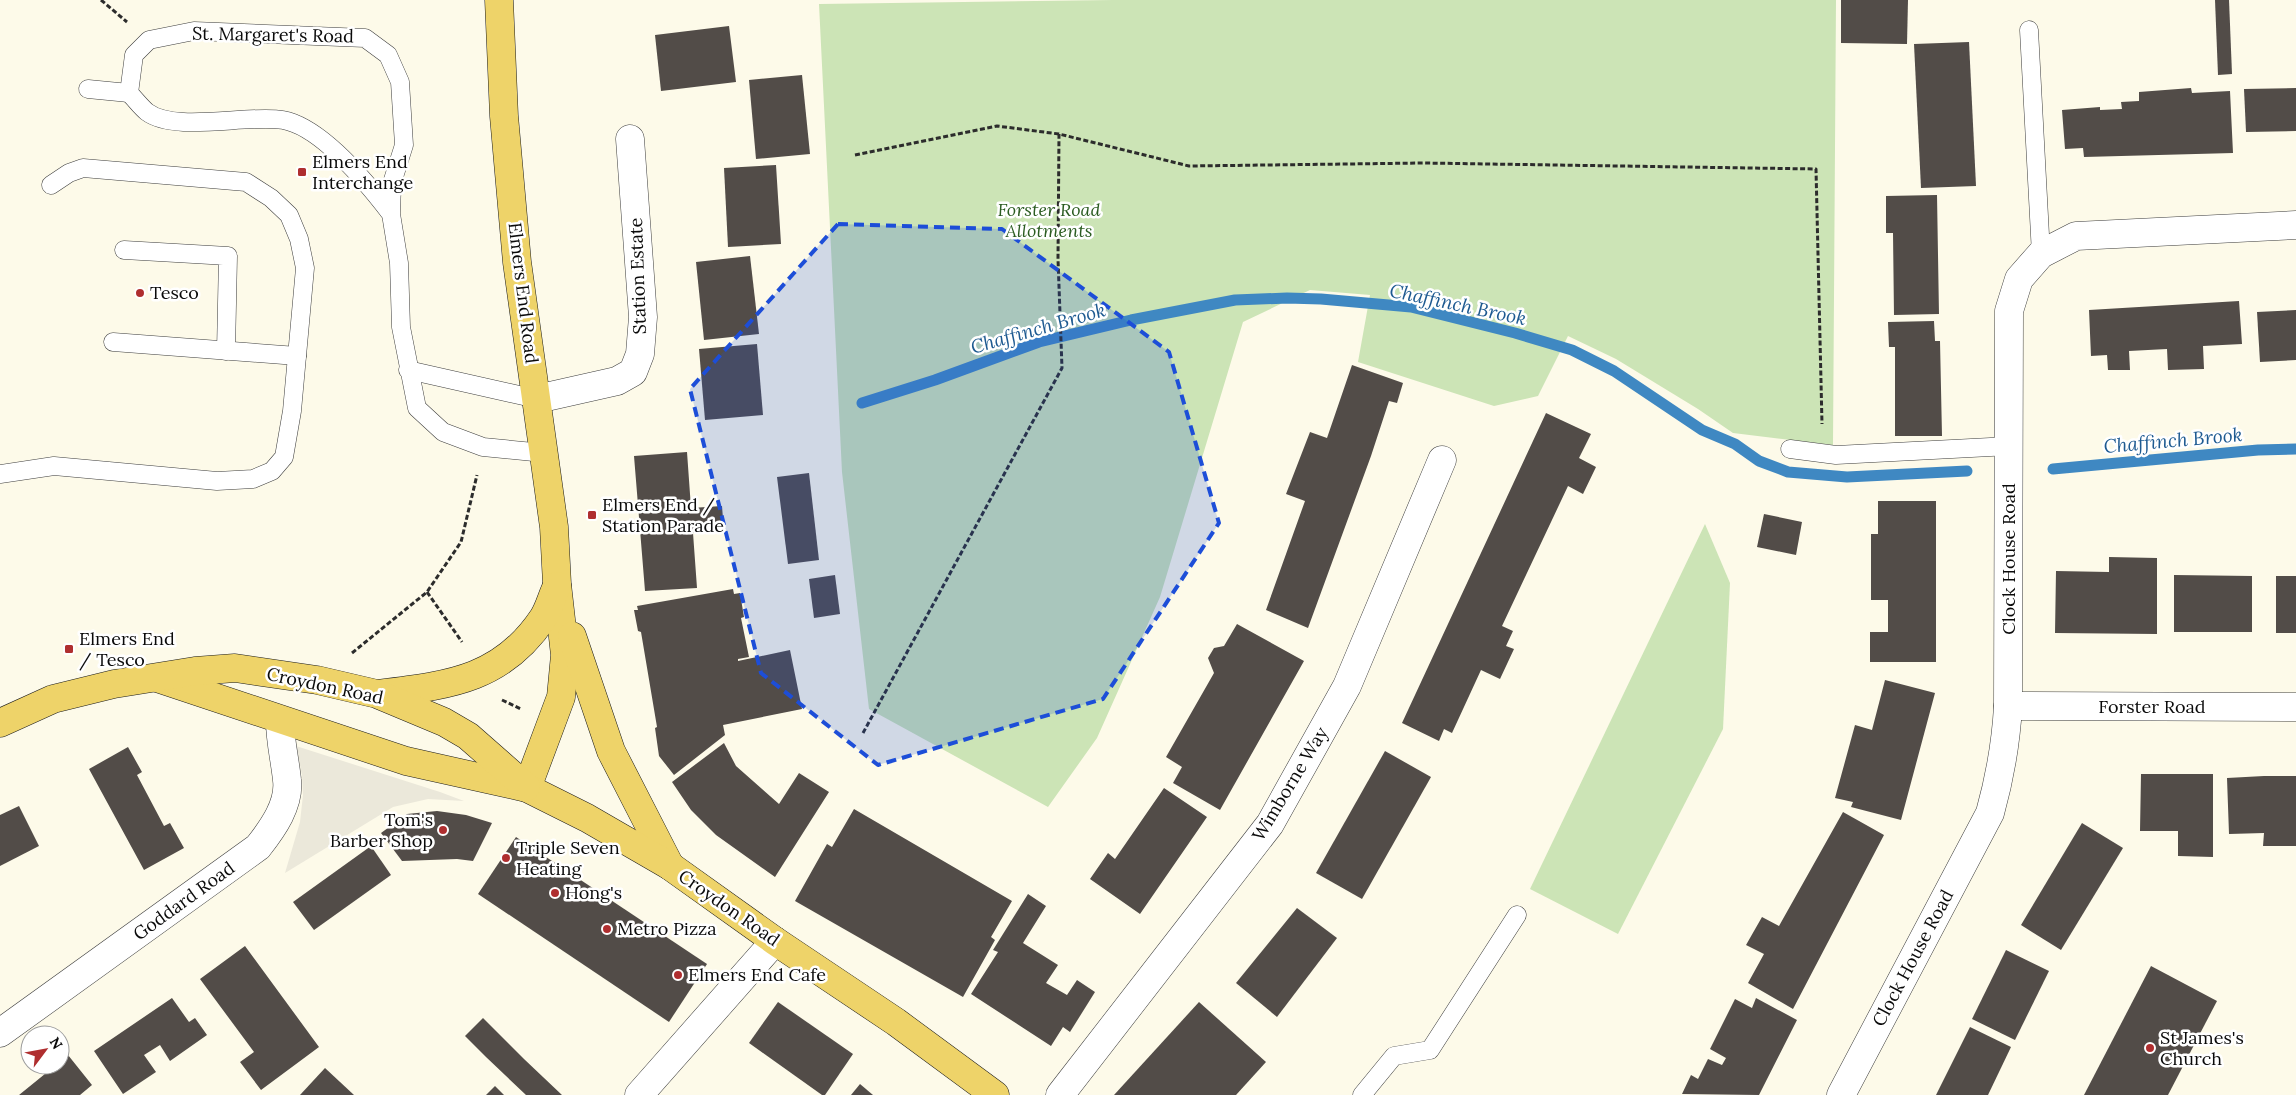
<svg xmlns="http://www.w3.org/2000/svg" width="2296" height="1095" font-family="Lora,serif">
<style>
.green{fill:#cce4b6}
.plaza{fill:#ebe8da}
.lines{fill:none;stroke-linecap:round;stroke-linejoin:round}
.stream{stroke:#3f88c2;stroke-width:11}
.building{fill:#524c48}
.lane-casing{stroke:#3d3d3d;stroke-width:19}
.street-casing{stroke:#3d3d3d;stroke-width:29}
.primary-casing{stroke:#1b1b1b;stroke-width:29}
.path{stroke:#2c2c2c;stroke-width:3;stroke-dasharray:5 2.5;stroke-linecap:butt}
.lane{stroke:#fff;stroke-width:18}
.street{stroke:#fff;stroke-width:28}
.primary{stroke:#eed369;stroke-width:28}
.marked{fill:#1d4ed8;fill-opacity:0.2;stroke:#1d4ed8;stroke-width:4;stroke-dasharray:10 6;stroke-linejoin:round}
.poi-dot{fill:#af2e2f;stroke:#fff;stroke-width:2}
.labels{text-anchor:middle;stroke-width:5;stroke-linejoin:round;paint-order:stroke}
.street-label{font-size:18px;fill:#0a0a0a;stroke:#fff}
.poi-label{font-size:18px;fill:#0a0a0a;stroke:#fff;text-anchor:start}
.park-label{font-size:18px;font-style:italic;fill:#2b5c21;stroke:#fff}
.water-label{font-size:19px;font-style:italic;fill:#1e5a91;stroke:#fff}
</style>
<rect width="100%" height="100%" fill="#fdfae9"/>
<g class="green">
<polygon points="1113,0 1836,0 1833,445 1733,433 1698,409 1616,359 1568,336 1538,396 1494,406 1358,362 1370,295 1310,290 1243,322 1160,597 1097,738 1048,807 869,709 842,472 819,4"/>
<polygon points="1705,524 1730,583 1723,729 1618,934 1530,889"/>
</g>
<polygon class="plaza" points="296,746 440,792 464,801 428,799 393,807 285,873 300,822 303,795 302,775"/>
<g class="lines">
<g class="stream">
<polyline points="862,403 935,380 1039,342 1131,320 1235,300 1287,298 1321,299 1411,307 1515,333 1572,350 1614,371 1702,430 1735,444 1759,461 1788,472 1847,477 1967,471"/>
<polyline points="2053,469 2258,450 2296,449"/>
</g>
</g>
<g class="building">
<polygon points="1841,0 1908,0 1907,44 1841,43"/>
<polygon points="2215,0 2229,0 2232,74 2218,75"/>
<polygon points="729,26 736,82 661,91 655,35"/>
<polygon points="1969,42 1976,186 1921,188 1914,44"/>
<polygon points="802,75 810,154 756,159 749,80"/>
<polygon points="2191,88 2192,93 2230,91 2233,153 2084,157 2083,148 2065,149 2062,110 2100,107 2100,110 2122,109 2121,102 2139,101 2139,92"/>
<polygon points="2296,88 2296,131 2246,132 2244,89"/>
<polygon points="776,165 781,244 728,247 724,168"/>
<polygon points="1937,195 1939,314 1894,315 1893,233 1886,233 1886,196"/>
<polygon points="750,256 759,334 704,340 696,262"/>
<polygon points="2239,301 2242,344 2203,346 2204,369 2168,370 2167,349 2129,351 2130,370 2108,370 2107,355 2091,356 2089,310"/>
<polygon points="2296,310 2296,360 2260,362 2257,312"/>
<polygon points="1934,321 1935,341 1940,341 1942,436 1895,436 1895,347 1889,347 1888,322"/>
<polygon points="757,344 763,415 705,420 699,349"/>
<polygon points="1352,365 1403,383 1397,403 1389,401 1371,456 1308,628 1266,610 1305,501 1286,494 1310,432 1327,438"/>
<polygon points="1546,413 1591,434 1579,458 1596,467 1583,494 1568,486 1502,626 1513,631 1506,646 1514,649 1500,679 1481,670 1452,733 1444,729 1439,741 1402,723"/>
<polygon points="687,452 691,508 722,506 724,531 693,533 697,588 645,591 634,456"/>
<polygon points="809,473 819,560 788,564 777,477"/>
<polygon points="1878,501 1936,501 1936,662 1870,662 1870,632 1888,632 1888,600 1871,600 1871,534 1878,534"/>
<polygon points="1764,514 1802,522 1796,555 1757,547"/>
<polygon points="2109,557 2157,558 2157,634 2055,633 2056,571 2109,572"/>
<polygon points="835,575 840,614 814,618 809,579"/>
<polygon points="2174,575 2252,576 2252,632 2174,632"/>
<rect x="2276" y="576" width="20" height="57"/>
<polygon points="733,589 734,594 740,593 744,617 741,618 749,657 738,659 738,661 790,650 802,709 723,725 725,735 674,775 659,756 655,728 657,727 641,632 638,631 634,610 638,610 637,606"/>
<polygon points="1237,624 1304,661 1220,810 1173,783 1182,767 1166,757 1214,673 1208,658 1214,648 1224,646"/>
<polygon points="1885,680 1935,693 1901,820 1851,807 1853,802 1835,798 1855,725 1872,730"/>
<polygon points="724,743 736,766 779,804 799,773 829,792 775,877 716,835 691,810 672,782"/>
<polygon points="128,747 142,772 137,775 164,826 170,823 184,848 144,870 89,769"/>
<polygon points="1385,751 1431,777 1362,899 1316,873"/>
<polygon points="2141,774 2213,774 2213,857 2178,856 2178,831 2140,831"/>
<polygon points="2264,776 2296,776 2296,846 2263,846 2264,833 2229,834 2227,778"/>
<polygon points="1164,788 1207,817 1140,914 1090,879 1108,853 1115,859"/>
<polygon points="19,806 39,846 0,866 0,815"/>
<polygon points="854,809 1012,901 991,937 995,940 963,997 795,901 827,844 832,847"/>
<polygon points="437,811 466,815 492,823 473,861 457,859 402,861 381,833 407,814"/>
<polygon points="1843,812 1884,835 1793,1009 1748,983 1764,954 1746,945 1762,917 1779,926"/>
<polygon points="2082,823 2123,848 2061,950 2021,925"/>
<polygon points="516,837 707,964 669,1022 478,894"/>
<polygon points="371,846 391,875 314,930 293,902"/>
<polygon points="1028,894 1046,906 1023,943 1058,965 1046,983 1067,995 1077,980 1095,992 1070,1032 1063,1027 1051,1046 971,994 998,952 993,950"/>
<polygon points="1297,908 1337,938 1277,1017 1236,983"/>
<polygon points="245,946 319,1047 261,1090 240,1062 254,1052 200,979"/>
<polygon points="2006,950 2049,971 2015,1040 1972,1019"/>
<polygon points="2151,966 2217,1001 2168,1095 2084,1095"/>
<polygon points="172,998 189,1022 195,1018 207,1035 170,1061 160,1045 144,1055 156,1072 123,1094 94,1051"/>
<polygon points="1756,998 1797,1020 1759,1095 1682,1094 1691,1075 1698,1079 1708,1059 1722,1065 1726,1058 1710,1049 1735,999 1752,1008"/>
<polygon points="778,1002 853,1054 825,1095 822,1095 749,1043"/>
<polygon points="1199,1002 1266,1062 1236,1095 1114,1095"/>
<polygon points="483,1018 524,1059 562,1095 526,1095 486,1057 465,1036"/>
<polygon points="1970,1027 2011,1047 1988,1095 1936,1095"/>
<polygon points="68,1055 92,1085 80,1095 19,1095 56,1065 60,1065 60,1062"/>
<polygon points="325,1068 354,1095 300,1095"/>
<polygon points="860,1084 873,1095 851,1095"/>
<polygon points="495,1086 504,1095 486,1095"/>
</g>
<g class="lines">
<defs>
<g id="lane">
<polyline points="2029,30 2041,254"/>
<polyline points="88,89 129,93"/>
<path d="M391 214C368 184 322 127 283 120 247 114 175 133 147 112 141 107 135 99 129 93L134 55 149 40 194 31 365 38 388 55 400 82 404 145 392 183 391 214 399 263 401 327 417 408 443 432 483 447 544 453"/>
<polyline points="124,250 228,256 226,351"/>
<polyline points="113,342 297,356"/>
<polyline points="408,370 537,399"/>
<polyline points="1790,449 1836,455 2010,446"/>
<polyline points="0,474 54,466 217,481 253,479 272,471 284,457 292,411 305,268 299,239 289,215 271,198 246,182 83,168 69,173 51,185"/>
<polyline points="1362,1095 1394,1056 1430,1050 1517,915"/>
</g>
<g id="street">
<polyline points="537,399 617,381 633,372 640,354 643,317 630,139"/>
<polyline points="2008,706 2296,707"/>
<path d="M0 1033 258 847C273 828 290 804 287 780 285 760 280 741 280 721"/>
<polyline points="639,1095 775,941"/>
<polyline points="1060,1095 1270,824 1347,686 1442,460"/>
<path d="M1841 1095 1990 813C2000 777 2006 743 2008 706L2009 311 2019 279 2041 254 2076 236 2296 225"/>
</g>
<g id="primary">
<polyline points="499,0 504,116 517,262 554,527 557,584 565,655 561,697 527,788"/>
<polyline points="572,636 611,751 670,866"/>
<polyline points="157,678 406,761 527,788 587,818 670,866 775,941 896,1022 995,1095"/>
<path d="M378 694C447 685 501 681 543 618 549 609 552 596 557 586"/>
<polyline points="0,723 53,699 114,684 195,671 235,668 317,680 377,694 444,722 468,736 526,787"/>
</g>
</defs>
<use href="#lane" class="lane-casing"/>
<use href="#street" class="street-casing"/>
<use href="#primary" class="primary-casing"/>
<g class="path">
<polyline points="101,0 127,22"/>
<polyline points="855,155 997,126 1059,134 1189,166 1424,163 1816,169 1822,424"/>
<polyline points="427,592 462,642"/>
<polyline points="352,653 427,592 461,542 477,475"/>
<polyline points="502,700 521,709"/>
<polyline points="863,733 1062,368 1058,259 1059,134"/>
</g>
<use href="#lane" class="lane"/>
<use href="#street" class="street"/>
<use href="#primary" class="primary"/>
</g>
<path class="marked" d="M838 224 1002 229 1169 352 1219 523 1103 699 878 765 761 673 690 389Z"/>
<g class="poi-dot">
<rect x="297" y="167" width="10" height="10" rx="2.5"/>
<circle cx="140" cy="293" r="5"/>
<rect x="587" y="510" width="10" height="10" rx="2.5"/>
<rect x="64" y="644" width="10" height="10" rx="2.5"/>
<circle cx="443" cy="830" r="5"/>
<circle cx="506" cy="858" r="5"/>
<circle cx="555" cy="893" r="5"/>
<circle cx="607" cy="929" r="5"/>
<circle cx="678" cy="975" r="5"/>
<circle cx="2150" cy="1048" r="5"/>
</g>
<g class="labels">
<g class="street-label">
<text transform="translate(273 35) rotate(1)" y="6">St. Margaret's Road</text>
<text transform="translate(638 276) rotate(-92)" y="6">Station Estate</text>
<text transform="translate(523 293) rotate(83)" y="6">Elmers End Road</text>
<text transform="translate(2009 559) rotate(-90)" y="6">Clock House Road</text>
<text transform="translate(325 686) rotate(12)" y="6">Croydon Road</text>
<text x="2152" y="713">Forster Road</text>
<text transform="translate(1290 784) rotate(-59)" y="6">Wimborne Way</text>
<text transform="translate(184 901) rotate(-36)" y="6">Goddard Road</text>
<text transform="translate(729 908) rotate(35)" y="6">Croydon Road</text>
<text transform="translate(1913 958) rotate(-62)" y="6">Clock House Road</text>
</g>
<g class="poi-label">
<text x="312" y="168">Elmers End<tspan x="312" dy="21">Interchange</tspan></text>
<text x="150" y="299">Tesco</text>
<text x="602" y="511">Elmers End /<tspan x="602" dy="21">Station Parade</tspan></text>
<text x="79" y="645">Elmers End<tspan x="79" dy="21">/ Tesco</tspan></text>
<text x="433" y="826" text-anchor="end">Tom's<tspan x="433" dy="21">Barber Shop</tspan></text>
<text x="516" y="854">Triple Seven<tspan x="516" dy="21">Heating</tspan></text>
<text x="565" y="899">Hong's</text>
<text x="617" y="935">Metro Pizza</text>
<text x="688" y="981">Elmers End Cafe</text>
<text x="2160" y="1044">St James's<tspan x="2160" dy="21">Church</tspan></text>
</g>
<g class="park-label">
<text x="1049" y="216">Forster Road<tspan x="1049" dy="21">Allotments</tspan></text>
</g>
<g class="water-label">
<text transform="translate(1458 304) rotate(12)" y="7">Chaffinch Brook</text>
<text transform="translate(1038 328) rotate(-16)" y="7">Chaffinch Brook</text>
<text transform="translate(2173 440) rotate(-5)" y="7">Chaffinch Brook</text>
</g>
</g>
<g transform="translate(45 1050) rotate(58)"><circle r="24" fill="#ffffff" stroke="#9d9d9d"/>
<path d="M0-4L9 19L0 12L-9 19Z" fill="#af2e2f"/>
<text y="-8" font-size="14" font-weight="bold" text-anchor="middle" fill="#0a0a0a">N</text>
</g>
</svg>
